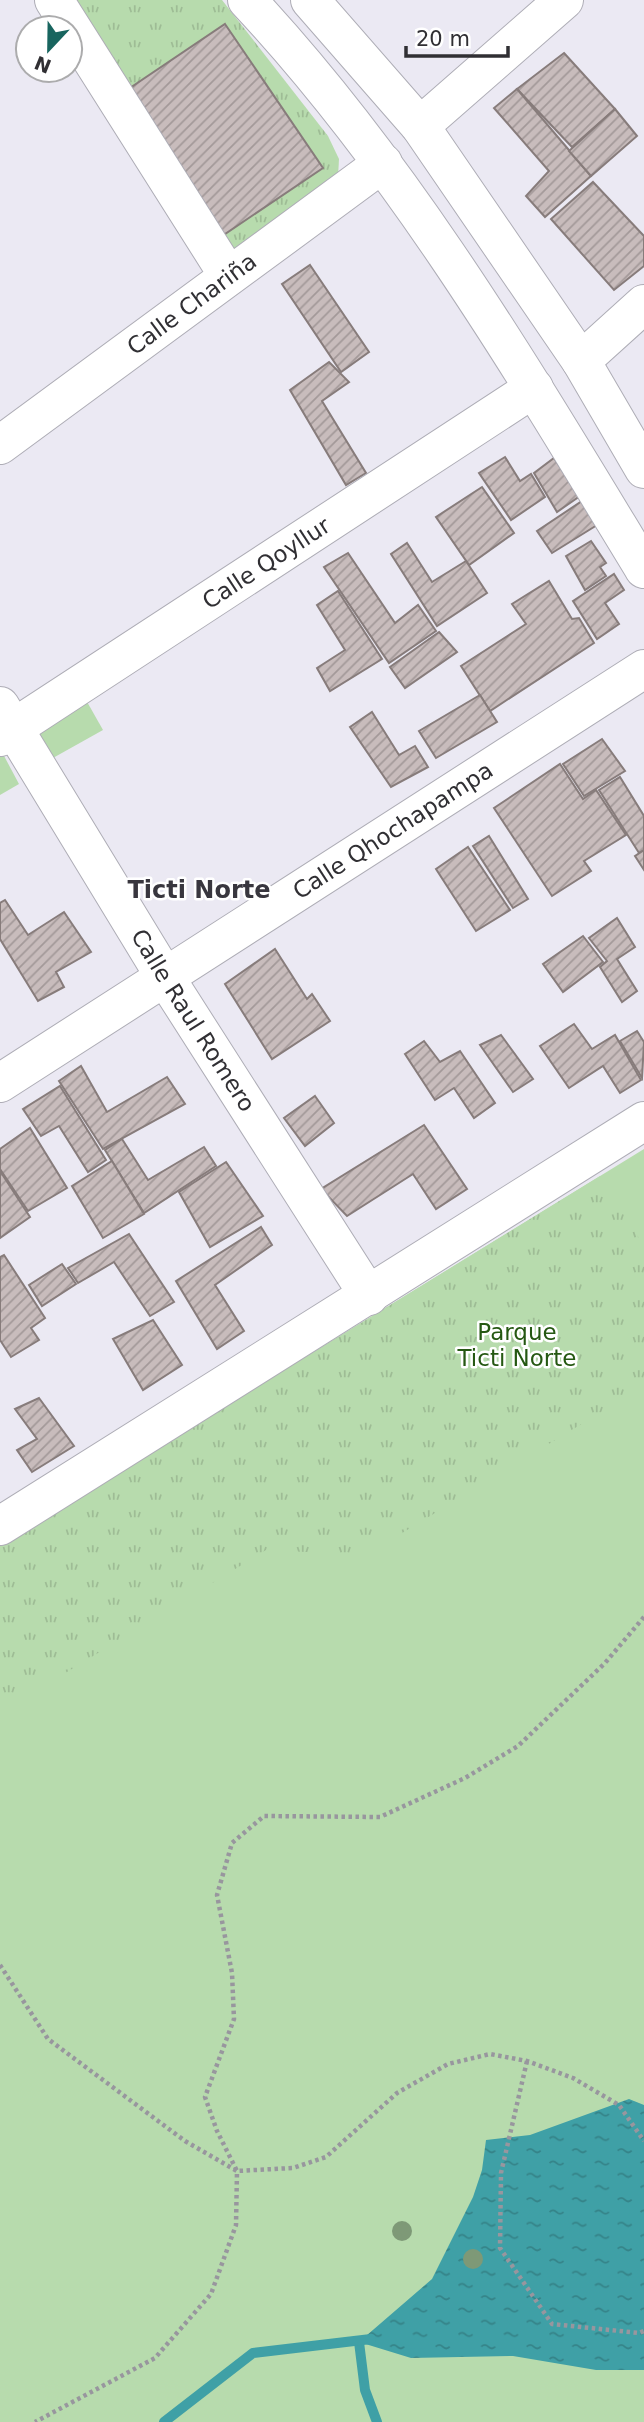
<svg xmlns="http://www.w3.org/2000/svg" width="644" height="2422" font-family="'DejaVu Sans',sans-serif">
<style>
.grass{fill:#b7dbad}
.park{fill:url(#park-tufts)}
.water{fill:url(#water-ripples)}
.lines{fill:none;stroke-linecap:round;stroke-linejoin:round}
.stream{stroke:#3fa0a6;stroke-width:10}
.building{fill:url(#building-hatch);stroke:#877c7b;stroke-width:2}
.minor-casing{stroke:#aeadb6;stroke-width:40}
.major-casing{stroke:#aeadb6;stroke-width:40}
.path{stroke:#98969e;stroke-width:4.5;stroke-dasharray:3.5 3.5;stroke-linecap:butt}
.minor{stroke:#fff;stroke-width:38}
.major{stroke:#fff;stroke-width:38}
.tree{fill:#7e9977}
.labels{text-anchor:middle;stroke-width:5;stroke-linejoin:round;paint-order:stroke}
.street-label{font-size:23px;fill:#302f33;stroke:#fff}
.park-label{font-size:23px;fill:#255812;stroke:#fff}
.neighbourhood-label{font-size:24px;font-weight:bold;fill:#38363e;stroke:#fff}
</style>
<defs>
<pattern id="park-tufts" width="24" height="20" patternUnits="userSpaceOnUse" patternTransform="scale(1.75)"><rect width="24" height="20" fill="#b7dbad"/><path d="M3 7l-1-3M5 7V3M7 7l1-3M15 17l-1-3M17 17v-4M19 17l1-3" fill="none" stroke="#9ebc95"/></pattern>
<pattern id="water-ripples" width="26" height="14" patternUnits="userSpaceOnUse" patternTransform="scale(1.75)"><rect width="26" height="14" fill="#3fa0a6"/><path d="M2 4q2-2 4 0t4 0M15 11q2-2 4 0t4 0" fill="none" stroke="#358388"/></pattern>
<pattern id="building-hatch" width="6" height="6" patternUnits="userSpaceOnUse" patternTransform="scale(1.75)"><rect width="6" height="6" fill="#c8bcbc"/><path d="M-1 1l2-2M0 6l6-6M5 7l2-2" fill="none" stroke="#a39999"/></pattern>
</defs>
<rect width="100%" height="100%" fill="#ebe9f3"/>
<g class="grass">
<polygon points="86,700 103,730 44,763 27,733"/>
<polygon points="3,754 19,784 0,795 0,756"/>
<polygon points="644,1149 644,2422 0,2422 0,1545"/>
</g>
<g class="park">
<polygon points="66,0 222,0 328,136 339,159 338,177 234,250"/>
<polygon points="600,1176 644,1246 644,1386 366,1555 266,1550 0,1713 0,1545"/>
</g>
<polygon class="water" points="629,2099 644,2105 644,2370 596,2370 513,2356 411,2358 359,2342 432,2279 473,2197 482,2170 486,2140 530,2135"/>
<g class="lines">
<g class="stream">
<polyline points="359,2342 365,2390 377,2422"/>
<polyline points="164,2422 253,2353 371,2339"/>
</g>
</g>
<g class="building">
<polygon points="225,24 323,168 222,236 124,92"/>
<polygon points="564,53 615,109 572,147 517,89"/>
<polygon points="517,89 591,176 545,217 526,196 549,171 494,108"/>
<polygon points="615,109 637,136 591,176 569,151"/>
<polygon points="593,182 644,236 644,266 614,290 551,219"/>
<polygon points="310,265 369,352 341,372 282,284"/>
<polygon points="329,362 349,382 322,401 366,473 346,485 290,390"/>
<polygon points="505,457 520,481 531,474 545,497 511,520 479,473"/>
<polygon points="554,458 580,496 557,512 534,473"/>
<polygon points="482,487 514,533 469,565 436,517"/>
<polygon points="588,497 602,522 552,553 537,531"/>
<polygon points="591,541 606,563 600,567 606,576 585,590 566,556"/>
<polygon points="407,543 432,582 466,561 487,593 437,626 391,554"/>
<polygon points="348,553 395,623 418,605 436,631 389,663 324,567"/>
<polygon points="614,574 624,590 605,603 619,624 597,639 573,601"/>
<polygon points="549,581 572,619 579,618 594,643 490,711 461,666 526,624 512,604"/>
<polygon points="338,591 382,659 330,691 317,668 345,650 317,605"/>
<polygon points="439,632 457,652 405,688 390,667"/>
<polygon points="480,695 497,722 436,758 419,731"/>
<polygon points="372,712 399,755 415,746 428,767 391,787 350,727"/>
<polygon points="602,739 625,771 584,796 563,764"/>
<polygon points="560,764 583,799 596,790 626,835 584,861 591,871 552,896 494,808"/>
<polygon points="620,777 644,816 644,850 639,853 599,790"/>
<polygon points="489,836 528,899 513,908 473,846"/>
<polygon points="468,847 510,910 476,931 436,869"/>
<polygon points="644,850 644,870 635,856"/>
<polygon points="5,900 28,935 64,912 91,952 56,972 64,987 38,1001 0,939 0,903"/>
<polygon points="617,918 635,947 617,959 637,991 622,1002 600,967 607,961 589,938"/>
<polygon points="583,936 603,962 563,992 543,964"/>
<polygon points="275,949 307,999 312,994 330,1021 272,1059 225,984"/>
<polygon points="574,1024 592,1049 615,1035 641,1080 620,1093 603,1066 569,1088 540,1046"/>
<polygon points="637,1031 644,1042 642,1078 620,1041"/>
<polygon points="501,1035 533,1079 513,1092 480,1045"/>
<polygon points="424,1041 440,1062 460,1051 495,1103 474,1118 454,1088 435,1100 405,1054"/>
<polygon points="81,1066 107,1112 167,1077 185,1104 103,1149 59,1081"/>
<polygon points="60,1086 106,1160 88,1172 59,1126 41,1136 23,1109"/>
<polygon points="315,1096 334,1123 305,1146 284,1118"/>
<polygon points="424,1125 467,1189 436,1209 413,1174 347,1216 321,1189"/>
<polygon points="30,1128 67,1188 28,1211 0,1169 0,1149"/>
<polygon points="122,1139 148,1180 204,1147 216,1166 144,1213 105,1150"/>
<polygon points="112,1161 144,1214 103,1238 72,1186"/>
<polygon points="226,1162 263,1216 210,1247 179,1192"/>
<polygon points="0,1171 30,1217 0,1238"/>
<polygon points="261,1227 272,1245 215,1285 244,1331 217,1349 176,1281"/>
<polygon points="129,1234 174,1302 150,1316 114,1262 78,1283 68,1268"/>
<polygon points="4,1255 45,1318 31,1328 39,1340 11,1357 0,1340 0,1257"/>
<polygon points="62,1264 76,1284 42,1306 29,1285"/>
<polygon points="153,1320 182,1365 143,1390 113,1339"/>
<polygon points="39,1398 74,1446 32,1472 17,1450 37,1439 15,1409"/>
</g>
<g class="lines">
<defs>
<g id="minor">
<polyline points="54,0 228,275"/>
<polyline points="420,126 564,0"/>
<polyline points="581,361 644,304"/>
<path id="s1" d="M0 445 383 163"/>
<path id="s2" d="M0 706 165 977 369 1296"/>
<path id="s3" d="M0 737 534 388"/>
<path id="s4" d="M0 1083 644 669"/>
<polyline points="0,1526 644,1121"/>
</g>
<g id="major">
<path d="M247 0C405 169 524 372 644 569"/>
<polyline points="310,0 420,126 581,361 644,469"/>
</g>
</defs>
<use href="#minor" class="minor-casing"/>
<use href="#major" class="major-casing"/>
<g class="path">
<polyline points="644,1617 605,1663 518,1746 465,1778 380,1817 264,1816 232,1843 217,1895 232,1973 234,2019 205,2097 217,2131 237,2171 293,2168 326,2157 397,2093 448,2064 490,2054 527,2061 573,2078 619,2105 644,2141"/>
<polyline points="0,1965 48,2039 185,2141 237,2171 236,2225 211,2294 155,2358 35,2422"/>
<polyline points="527,2061 501,2173 500,2248 552,2324 639,2333 644,2331"/>
</g>
<use href="#minor" class="minor"/>
<use href="#major" class="major"/>
</g>
<g class="tree">
<circle cx="402" cy="2231" r="10"/>
<circle cx="473" cy="2259" r="10"/>
</g>
<g class="labels">
<g class="street-label">
<text dy="8" stroke="none"><textPath href="#s1" startOffset="238">Calle Chariña</textPath></text>
<text dy="8" stroke="none"><textPath href="#s3" startOffset="318">Calle Qoyllur</textPath></text>
<text dy="8" stroke="none"><textPath href="#s4" startOffset="467">Calle Qhochapampa</textPath></text>
<text dy="8" stroke="none"><textPath href="#s2" startOffset="369">Calle Raul Romero</textPath></text>
</g>
<g class="park-label">
<text x="517" y="1340">Parque<tspan x="517" dy="26">Ticti Norte</tspan></text>
</g>
<g class="neighbourhood-label">
<text x="199" y="898">Ticti Norte</text>
</g>
</g>
<g transform="translate(49 49) rotate(202)"><circle r="33" fill="#ffffff" stroke="#acacad" stroke-width="2"/>
<path d="M0-5L12 26L0 18L-12 26Z" fill="#18655f"/>
<text y="-10" font-size="19" font-weight="bold" text-anchor="middle" fill="#302f33">N</text>
</g>
<path d="M406 46v10h102v-10" fill="none" stroke="#302f33" stroke-width="3.5"/>
<text x="416" y="46" font-size="21" fill="#302f33" stroke="#ffffff" stroke-width="5" paint-order="stroke">20 m</text>
</svg>
